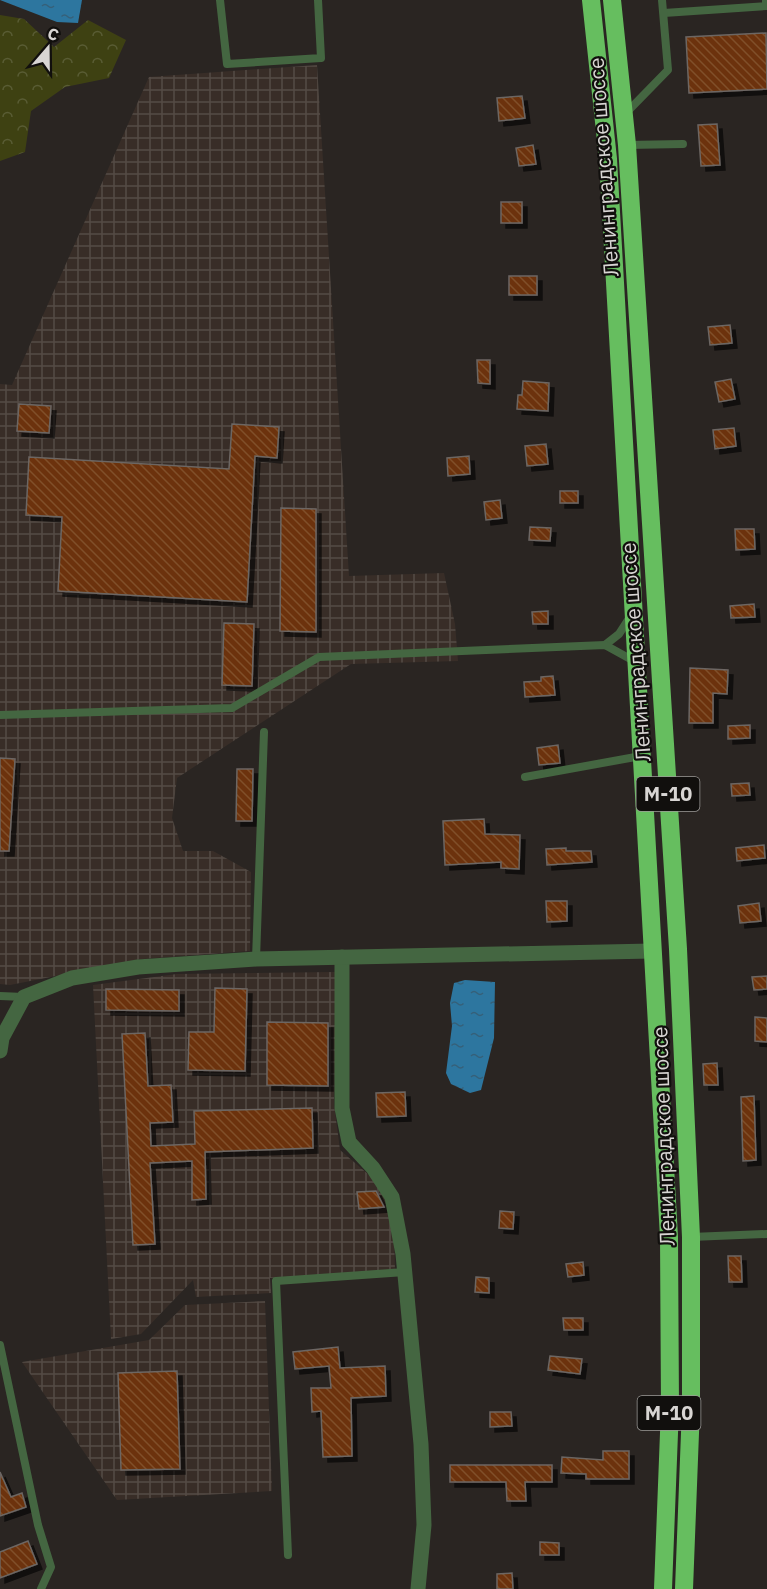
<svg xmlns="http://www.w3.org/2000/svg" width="767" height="1589" font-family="'IBM Plex Sans',sans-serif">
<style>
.industrial{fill:url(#industrial-grid)}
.forest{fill:url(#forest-crowns)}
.water{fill:url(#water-ripples)}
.building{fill:url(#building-back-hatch);stroke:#6c6663;stroke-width:1.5;filter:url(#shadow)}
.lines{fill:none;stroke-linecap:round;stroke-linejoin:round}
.lane{stroke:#446641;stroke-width:8}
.street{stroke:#446641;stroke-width:15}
.highway{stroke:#66be5f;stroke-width:18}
.labels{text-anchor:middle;stroke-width:4.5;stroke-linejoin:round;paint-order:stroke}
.shield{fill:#110f0d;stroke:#9c9a98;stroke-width:1.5}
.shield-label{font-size:20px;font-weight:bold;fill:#d8d5d3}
.street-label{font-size:21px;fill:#d8d5d3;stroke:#110f0d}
</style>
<defs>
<pattern id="industrial-grid" width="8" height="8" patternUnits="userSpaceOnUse" patternTransform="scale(1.5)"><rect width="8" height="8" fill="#382d27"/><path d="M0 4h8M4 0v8" fill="none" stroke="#544b45"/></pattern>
<pattern id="forest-crowns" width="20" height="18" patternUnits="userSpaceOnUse" patternTransform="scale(1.5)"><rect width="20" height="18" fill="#3e4112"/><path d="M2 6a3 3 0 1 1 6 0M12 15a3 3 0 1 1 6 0" fill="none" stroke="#595c34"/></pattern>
<pattern id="water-ripples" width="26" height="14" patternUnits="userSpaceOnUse" patternTransform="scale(1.5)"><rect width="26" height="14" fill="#2d769f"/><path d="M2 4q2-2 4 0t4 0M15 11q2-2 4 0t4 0" fill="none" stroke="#356079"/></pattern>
<pattern id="building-back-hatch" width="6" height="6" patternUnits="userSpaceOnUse" patternTransform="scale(1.5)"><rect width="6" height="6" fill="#6c3308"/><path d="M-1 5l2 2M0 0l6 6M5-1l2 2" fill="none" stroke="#80502b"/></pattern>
<filter id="shadow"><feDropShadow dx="5" dy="5" stdDeviation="0" flood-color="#0009"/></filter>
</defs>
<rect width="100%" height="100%" fill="#2a2522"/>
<g class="industrial">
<polygon points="317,65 349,576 444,573 455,624 458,661 351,664 177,778 172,818 183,851 213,851 251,872 250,951 142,959 10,985 0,984 0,384 12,385 149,77"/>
<polygon points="336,972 334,1104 340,1150 383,1187 394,1230 395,1271 270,1278 271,1293 196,1297 193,1280 141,1334 111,1339 93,985 177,974"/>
<polygon points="265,1301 272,1491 117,1500 22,1362 149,1340 185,1305"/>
</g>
<polygon class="forest" points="0,15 24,19 54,47 88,20 126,40 109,78 65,87 31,111 25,152 0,161"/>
<g class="water">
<polygon points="0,0 82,0 78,23 57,22"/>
<polygon points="465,980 495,982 494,1038 481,1090 470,1093 451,1084 446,1073 452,1026 450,1003 454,983"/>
</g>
<g class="building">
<polygon points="766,33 767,89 689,93 686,37"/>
<polygon points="522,96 525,118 499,121 497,98"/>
<polygon points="717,124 720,165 701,166 698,125"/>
<polygon points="533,145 536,164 519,166 516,148"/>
<rect x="501" y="202" width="21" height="21"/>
<rect x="509" y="276" width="28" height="19"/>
<polygon points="730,325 732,343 710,345 708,327"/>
<polygon points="477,360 490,360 490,384 478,383"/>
<polygon points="731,379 735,399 719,402 715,382"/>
<polygon points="523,381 549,383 548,411 517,409 518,395 522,395"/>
<polygon points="19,404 51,406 49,433 17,431"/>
<polygon points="232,424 279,427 277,458 255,456 247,602 58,591 62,517 26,515 29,457 229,469"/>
<polygon points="734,428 736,446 715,449 713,430"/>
<polygon points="546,444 548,464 527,466 525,446"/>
<polygon points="469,456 470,474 448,476 447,458"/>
<rect x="560" y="491" width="18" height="12"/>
<polygon points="500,500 502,518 486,520 484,502"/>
<polygon points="281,508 316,509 316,632 280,631"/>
<polygon points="530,527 551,528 550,541 529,540"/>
<polygon points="735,529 754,529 755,549 736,550"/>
<polygon points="754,604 755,617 731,618 730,606"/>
<polygon points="548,611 548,624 533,624 532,612"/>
<polygon points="224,623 254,624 252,686 222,685"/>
<polygon points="690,668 728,670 727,694 713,693 713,723 689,723"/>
<polygon points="553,676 555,695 525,697 524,682 541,681 541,677"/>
<polygon points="750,725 750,738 728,739 728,726"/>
<polygon points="558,745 560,763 539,765 537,748"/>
<polygon points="0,758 15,759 9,851 0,851"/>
<polygon points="237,769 253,769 252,821 236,821"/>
<polygon points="749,783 750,795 732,796 731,784"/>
<polygon points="484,819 485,834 520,835 519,869 501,868 501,862 445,865 443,821"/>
<polygon points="764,845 765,858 737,861 736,848"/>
<polygon points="566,848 566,851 591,851 592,862 547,865 546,849"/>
<polygon points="546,901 567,901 567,921 547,922"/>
<polygon points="759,903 761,921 740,923 738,906"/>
<polygon points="767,976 767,989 754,990 752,977"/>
<polygon points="215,988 247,989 245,1071 188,1070 189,1032 214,1032"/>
<polygon points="106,989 179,990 179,1011 106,1010"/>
<polygon points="755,1017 767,1018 767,1042 755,1041"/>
<polygon points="267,1022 328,1023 328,1086 267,1085"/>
<polygon points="145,1033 148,1086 171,1085 173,1122 150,1123 151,1146 195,1144 194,1111 312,1108 313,1148 205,1152 206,1199 192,1200 192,1161 150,1163 155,1244 133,1245 122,1034"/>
<polygon points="717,1063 718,1085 704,1085 703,1064"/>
<polygon points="405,1092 406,1116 377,1117 376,1093"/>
<polygon points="754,1096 756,1160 743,1161 741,1097"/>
<polygon points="376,1191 384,1207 359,1209 357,1192"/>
<polygon points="500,1211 514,1212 513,1229 499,1228"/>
<polygon points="728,1256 741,1256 742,1282 729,1282"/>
<polygon points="583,1262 584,1275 568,1277 566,1264"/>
<polygon points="476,1277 489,1278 489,1293 475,1292"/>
<polygon points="563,1318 583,1318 583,1330 564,1330"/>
<polygon points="338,1347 340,1368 385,1366 386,1396 351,1398 352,1456 323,1457 321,1411 312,1412 311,1388 331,1388 329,1366 295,1369 293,1352"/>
<polygon points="550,1356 582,1359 580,1374 548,1370"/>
<polygon points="177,1371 180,1469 121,1470 118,1373"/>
<polygon points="490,1412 511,1412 512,1426 490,1427"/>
<polygon points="603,1451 629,1451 629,1479 586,1479 586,1474 561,1473 562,1457 603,1460"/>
<polygon points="450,1465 552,1465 552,1482 525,1482 526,1501 507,1501 506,1482 450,1482"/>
<polygon points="0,1472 11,1497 22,1493 26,1507 0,1516"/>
<polygon points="28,1541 37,1564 0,1578 0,1552"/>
<polygon points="540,1542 559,1543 559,1555 540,1555"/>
<polygon points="512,1573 513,1589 497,1589 497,1574"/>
</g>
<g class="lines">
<g class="lane">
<polyline points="220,0 227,64 321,58 318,0"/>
<polyline points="664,13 766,6 766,0"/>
<polyline points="626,113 668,70 662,0"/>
<polyline points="627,145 683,144"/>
<polyline points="605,645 619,634 630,617"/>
<polyline points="0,715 232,708 319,657 605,645 634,661"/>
<polyline points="525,777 641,756"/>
<polyline points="256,959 264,732"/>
<polyline points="0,996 24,997"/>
<polyline points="691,1237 767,1234"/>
<polyline points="0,1345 38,1525 51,1567 41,1589"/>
<polyline points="288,1555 276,1281 405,1272"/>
</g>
<g class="street">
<polyline points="342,957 342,1108 349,1142 373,1168 392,1197 403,1254 421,1444 424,1525 418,1589"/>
<polyline points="0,1051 2,1038 24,997 72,978 138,967 256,959 652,951"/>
</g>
<g class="highway">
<polyline points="591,0 608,159 669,1237 670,1407 663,1589"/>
<polyline points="612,0 627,145 678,949 691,1237 691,1407 684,1589"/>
</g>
</g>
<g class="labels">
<g class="shield">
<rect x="636.5" y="777" width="63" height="34" rx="4.5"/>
<rect x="637.5" y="1396" width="63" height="34" rx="4.5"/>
</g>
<g class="shield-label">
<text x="668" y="801">М-10</text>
<text x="669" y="1420">М-10</text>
</g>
<g class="street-label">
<text transform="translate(604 167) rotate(-94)" y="7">Ленинградское шоссе</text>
<text transform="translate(636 652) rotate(-94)" y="7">Ленинградское шоссе</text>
<text transform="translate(664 1136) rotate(-92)" y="7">Ленинградское шоссе</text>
</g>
</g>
<g transform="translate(48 48) rotate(20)" stroke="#110f0d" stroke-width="4.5" paint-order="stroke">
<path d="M0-4.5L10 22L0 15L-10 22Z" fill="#d8d5d3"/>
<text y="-9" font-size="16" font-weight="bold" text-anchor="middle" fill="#d8d5d3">С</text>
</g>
</svg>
